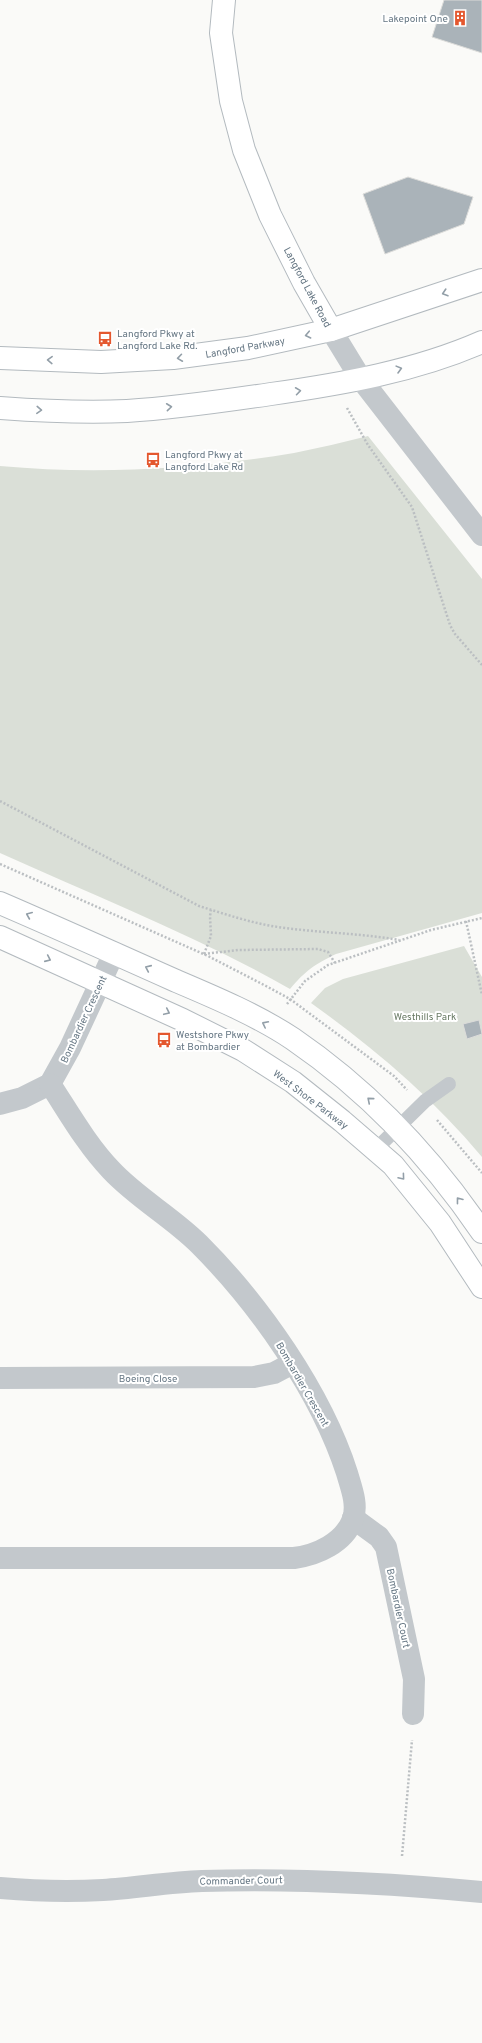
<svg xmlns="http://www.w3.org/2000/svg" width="482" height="2043" font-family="Overpass,sans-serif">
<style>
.green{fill:#dadfd7}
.building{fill:#aab3b9;stroke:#dcdcda}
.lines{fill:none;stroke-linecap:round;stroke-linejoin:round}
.secondary-casing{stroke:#b3babf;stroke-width:24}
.path{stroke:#bbbfc2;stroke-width:2.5;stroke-dasharray:2 2;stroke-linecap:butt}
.lane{stroke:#c3c8cc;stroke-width:14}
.street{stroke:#c3c8cc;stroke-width:22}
.secondary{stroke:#fff;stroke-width:22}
.oneway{stroke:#939fa8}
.labels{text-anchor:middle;stroke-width:4;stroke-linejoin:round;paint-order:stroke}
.poi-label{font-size:10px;fill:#657683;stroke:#fff;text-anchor:start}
.street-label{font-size:10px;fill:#657683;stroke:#fff}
.park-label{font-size:10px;fill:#687a64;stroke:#fff}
</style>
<rect width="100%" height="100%" fill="#fafaf8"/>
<g class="green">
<path d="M368 436 482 579V913L336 954C315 964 305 971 290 989 197 936 97 897 0 853V466C98 475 197 469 294 453 319 448 344 442 368 436Z"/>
<path d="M464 946 482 977V1157C432 1097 374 1048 311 1003L325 988 343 979Z"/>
</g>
<g class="building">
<polygon points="444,0 482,0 482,53 432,37"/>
<polygon points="408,177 473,197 464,224 385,254 363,194"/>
<polygon points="479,1020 482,1034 467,1039 463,1024"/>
</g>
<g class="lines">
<defs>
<g id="secondary">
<polyline points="224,0 221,33 231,101 244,150 270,215 304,283 331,330"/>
<polyline points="0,358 101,362 173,358 248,348 331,330 482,280"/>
<path d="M0 408C42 411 85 413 127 411 175 408 224 401 271 394 342 384 416 371 482 342"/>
<path d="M0 903C58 928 116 954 174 980 214 997 257 1015 293 1039 369 1091 431 1157 482 1232"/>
<polyline points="0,937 183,1020 243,1050 293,1082 342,1121 393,1165 440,1223 482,1287"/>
</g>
</defs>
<use href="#secondary" class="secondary-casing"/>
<g class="path">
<polyline points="347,408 368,445 412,507 450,625 455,634 482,665"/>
<path d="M0 801 199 906C225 914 251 923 278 927 319 933 359 933 399 940"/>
<polyline points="0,864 208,956 266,986 290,999 394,1076 407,1090"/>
<polyline points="466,921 482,995"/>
<polyline points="204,954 238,950 318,949 328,952 335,963"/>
<polyline points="204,954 211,936 210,916 211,910"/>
<polyline points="287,1004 305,981 328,965 431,930 482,918"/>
<polyline points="437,1120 482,1173"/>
<polyline points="402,1856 412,1740"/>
</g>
<polyline class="lane" points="375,1150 425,1101 449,1084"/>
<g class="street">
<polyline points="331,330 361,379 482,535"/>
<polyline points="0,1104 22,1098 50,1084 70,1048 114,953"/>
<polyline points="0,1378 254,1377 274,1373 293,1363"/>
<polyline points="353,1518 379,1537 386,1547 414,1679 413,1714"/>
<path d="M0 1558H294C317 1555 344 1543 353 1519 358 1504 351 1487 347 1473 321 1392 259 1304 199 1244 172 1217 137 1198 111 1170 87 1145 69 1113 50 1084"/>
<path d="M0 1888C34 1891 68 1892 103 1890 136 1888 169 1882 202 1881 297 1878 387 1883 482 1892"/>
</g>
<use href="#secondary" class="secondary"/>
</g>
<defs><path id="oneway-chevron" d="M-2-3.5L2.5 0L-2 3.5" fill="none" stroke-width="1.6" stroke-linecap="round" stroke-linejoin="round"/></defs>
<g class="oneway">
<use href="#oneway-chevron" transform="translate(445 293) rotate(162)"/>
<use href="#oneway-chevron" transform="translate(308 335) rotate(168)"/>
<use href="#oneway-chevron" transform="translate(180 358) rotate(172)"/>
<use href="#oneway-chevron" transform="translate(50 360) rotate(-178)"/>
<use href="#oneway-chevron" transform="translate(399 369) rotate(-15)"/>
<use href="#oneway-chevron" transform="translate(298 391) rotate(-8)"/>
<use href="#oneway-chevron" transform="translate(169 407) rotate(-6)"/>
<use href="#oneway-chevron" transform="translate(39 410) rotate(3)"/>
<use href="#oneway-chevron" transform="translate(29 915) rotate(-157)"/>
<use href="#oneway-chevron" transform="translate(48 959) rotate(24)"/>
<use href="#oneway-chevron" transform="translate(148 968) rotate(-156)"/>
<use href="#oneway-chevron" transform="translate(167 1012) rotate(25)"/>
<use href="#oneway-chevron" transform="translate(265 1024) rotate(-153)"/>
<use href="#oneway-chevron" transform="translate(370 1100) rotate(-140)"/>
<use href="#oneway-chevron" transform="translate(402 1177) rotate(50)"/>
<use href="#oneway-chevron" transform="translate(459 1200) rotate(-128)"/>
</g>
<defs>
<symbol id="building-bare" viewBox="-9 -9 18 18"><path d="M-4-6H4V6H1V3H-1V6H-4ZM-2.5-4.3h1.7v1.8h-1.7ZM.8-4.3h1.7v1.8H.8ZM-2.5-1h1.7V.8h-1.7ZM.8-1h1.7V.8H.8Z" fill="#e4572e" stroke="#fff" stroke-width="2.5" paint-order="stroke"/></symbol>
<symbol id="bus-bare" viewBox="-9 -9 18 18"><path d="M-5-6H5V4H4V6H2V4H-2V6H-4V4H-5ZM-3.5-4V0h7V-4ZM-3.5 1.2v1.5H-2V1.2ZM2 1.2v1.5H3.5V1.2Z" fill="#e4572e" stroke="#fff" stroke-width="2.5" paint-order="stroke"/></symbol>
</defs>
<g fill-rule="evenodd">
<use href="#building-bare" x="449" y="7" width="22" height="22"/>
<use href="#bus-bare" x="94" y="328" width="22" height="22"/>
<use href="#bus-bare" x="142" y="449" width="22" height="22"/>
<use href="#bus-bare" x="153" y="1029" width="22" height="22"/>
</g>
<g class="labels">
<g class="poi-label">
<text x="448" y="22" text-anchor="end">Lakepoint One</text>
<text x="117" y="337">Langford Pkwy at<tspan x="117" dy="12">Langford Lake Rd.</tspan></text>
<text x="165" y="458">Langford Pkwy at<tspan x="165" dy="12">Langford Lake Rd</tspan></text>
<text x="176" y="1038">Westshore Pkwy<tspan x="176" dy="12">at Bombardier</tspan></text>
</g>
<g class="street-label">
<text transform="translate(308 287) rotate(62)" y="4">Langford Lake Road</text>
<text transform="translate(245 347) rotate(-10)" y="4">Langford Parkway</text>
<text transform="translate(83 1019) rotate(-65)" y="4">Bombardier Crescent</text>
<text transform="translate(311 1099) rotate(37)" y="4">West Shore Parkway</text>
<text x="148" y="1382">Boeing Close</text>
<text transform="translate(303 1384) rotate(60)" y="4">Bombardier Crescent</text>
<text transform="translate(399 1608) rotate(78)" y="4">Bombardier Court</text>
<text transform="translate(241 1880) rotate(-1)" y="4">Commander Court</text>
</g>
<g class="park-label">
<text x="425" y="1020">Westhills Park</text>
</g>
</g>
</svg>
